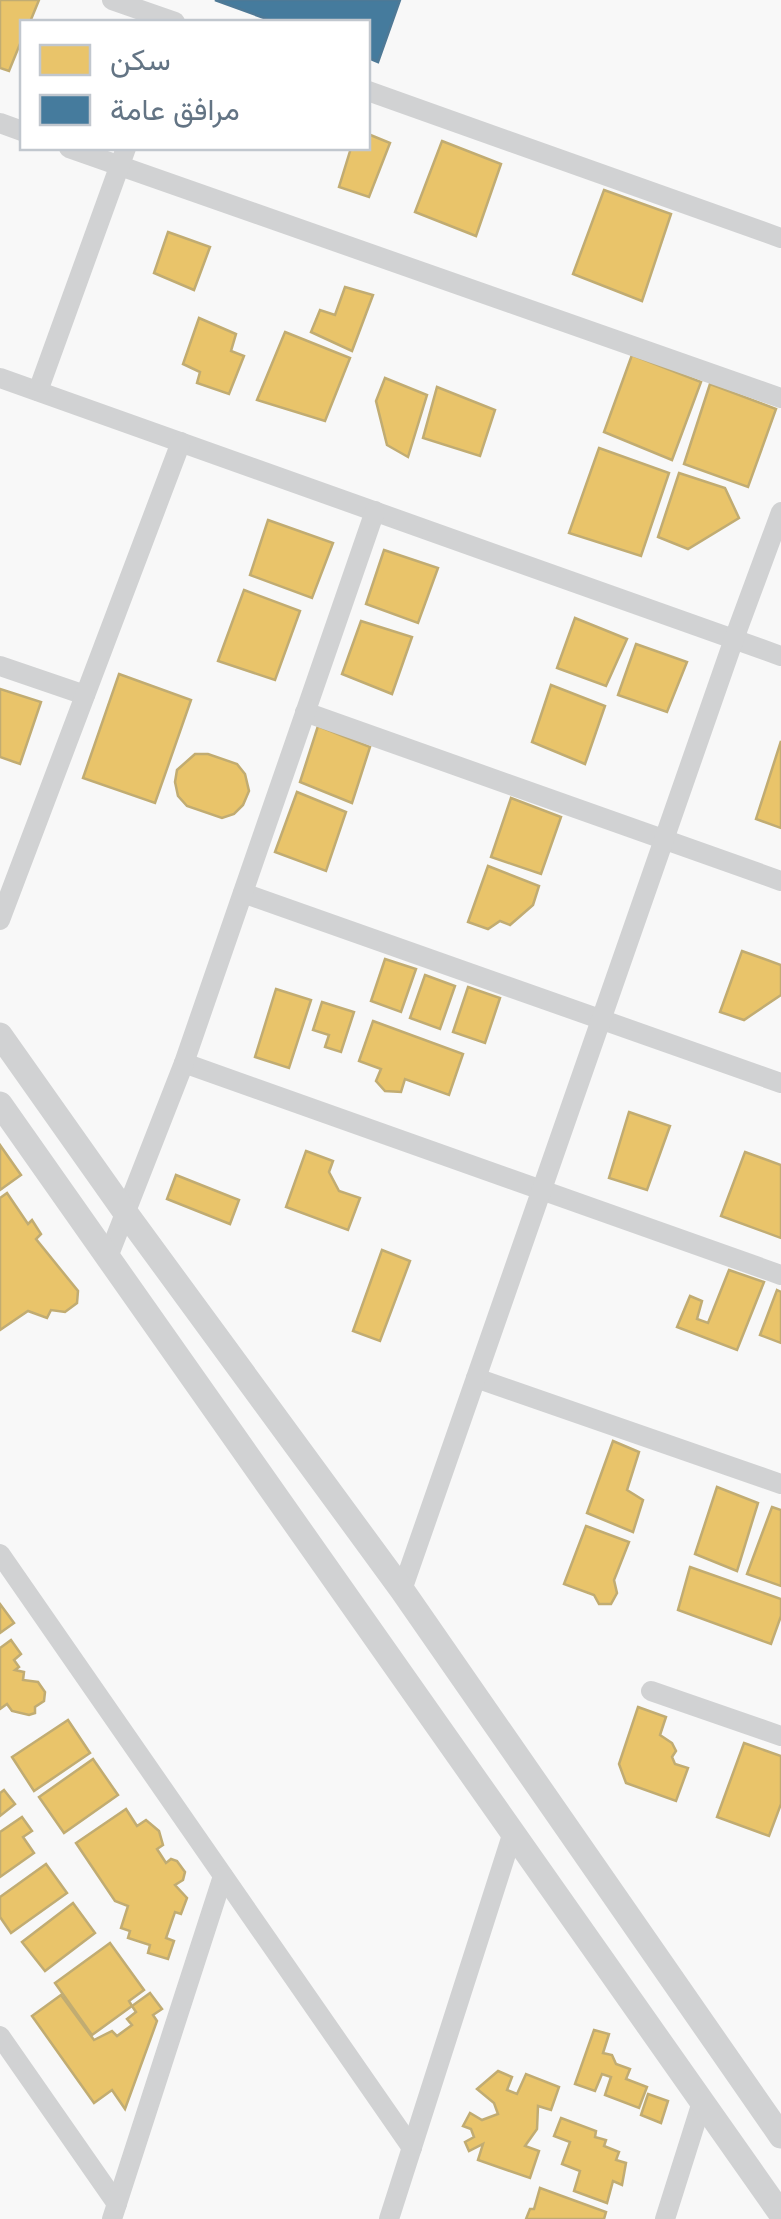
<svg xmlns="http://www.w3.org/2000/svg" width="781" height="2219" font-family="'DM Sans',Vazirmatn,sans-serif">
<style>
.homes{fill:#e9c46a;stroke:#c1ac72;stroke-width:2.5}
.public{fill:#457b9d;stroke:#4e7996;stroke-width:2.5}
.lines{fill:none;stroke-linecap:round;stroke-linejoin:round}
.minor{stroke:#d1d2d3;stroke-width:20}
.tertiary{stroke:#d1d2d3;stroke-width:25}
</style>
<rect width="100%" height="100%" fill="#f8f8f8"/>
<g class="homes">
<polygon points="0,0 39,0 30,22 22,22 22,39 9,71 0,68"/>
<polygon points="368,134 390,143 369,197 339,187 351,148 368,148"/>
<polygon points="442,141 501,164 476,236 415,212"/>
<polygon points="604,190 671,214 642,301 573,274"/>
<polygon points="168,232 210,247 194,290 154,273"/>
<polygon points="345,287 373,295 352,351 311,332 320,310 335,315"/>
<polygon points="199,318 236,334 231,351 244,356 229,394 197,383 200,372 183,364"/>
<polygon points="285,332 350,358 325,421 257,400"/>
<polygon points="632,355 701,382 672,460 604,432"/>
<polygon points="385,378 427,395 408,457 387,445 376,401"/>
<polygon points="710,384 776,409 748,487 684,464"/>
<polygon points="437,387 495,410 480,456 423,438"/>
<polygon points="599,448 669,473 641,556 569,533"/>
<polygon points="679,473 725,488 739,518 688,549 658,537"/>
<polygon points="268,520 333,543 312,598 250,575"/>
<polygon points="384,550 438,568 418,623 366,604"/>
<polygon points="244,590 300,611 275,680 218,661"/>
<polygon points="575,618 627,639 606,686 557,668"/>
<polygon points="361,621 412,637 392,694 342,674"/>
<polygon points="636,644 687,662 667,712 618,695"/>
<polygon points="119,674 191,700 155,803 83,778"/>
<polygon points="551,685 605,706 585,764 532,742"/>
<polygon points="0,689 41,702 20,764 0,757"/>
<polygon points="318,726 370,747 352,803 300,782"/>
<polygon points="781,741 781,828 756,819"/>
<polygon points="195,754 208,754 237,764 245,774 249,791 243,805 234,814 222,818 187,806 178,796 175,782 177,770"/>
<polygon points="297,792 346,812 326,871 275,852"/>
<polygon points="511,798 561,817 541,874 491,857"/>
<polygon points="488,866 539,886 533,905 510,925 500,921 488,929 468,922"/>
<polygon points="742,951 781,965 781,995 744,1020 720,1012"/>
<polygon points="385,959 416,969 401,1012 371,1001"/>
<polygon points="425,975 455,986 440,1029 410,1018"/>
<polygon points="468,987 500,998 485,1043 453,1032"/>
<polygon points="276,989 311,1000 289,1068 255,1057"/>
<polygon points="322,1002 354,1012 341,1052 325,1047 329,1035 313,1030"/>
<polygon points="373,1021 463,1054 449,1095 405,1079 401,1092 385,1091 376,1081 381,1069 359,1061"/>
<polygon points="629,1112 670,1126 647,1190 609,1178"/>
<polygon points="0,1145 21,1175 0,1190"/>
<polygon points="306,1151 333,1161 329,1172 339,1191 360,1198 348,1230 286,1207"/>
<polygon points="745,1152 781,1165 781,1238 721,1216"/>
<polygon points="176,1175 239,1200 230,1224 167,1199"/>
<polygon points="7,1193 28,1224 32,1220 41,1234 36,1239 78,1291 77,1303 65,1312 51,1310 47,1318 28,1311 0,1330 0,1198"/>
<polygon points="382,1250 410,1261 380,1341 353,1331"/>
<polygon points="729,1270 764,1282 737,1350 677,1327 690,1296 702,1301 697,1319 708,1323"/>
<polygon points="777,1290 781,1292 781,1343 760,1335"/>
<polygon points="613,1441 639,1452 627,1490 643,1500 633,1532 587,1513"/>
<polygon points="717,1487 758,1503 737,1571 695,1554"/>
<polygon points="772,1507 781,1510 781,1586 747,1574"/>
<polygon points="586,1526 629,1542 614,1580 617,1593 611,1604 599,1604 594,1595 564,1584"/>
<polygon points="690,1567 781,1599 781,1616 771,1644 678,1610"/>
<polygon points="0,1604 14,1623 0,1633"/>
<polygon points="11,1640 21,1654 14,1660 19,1667 15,1670 24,1672 23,1680 38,1682 45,1692 44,1701 35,1707 35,1713 29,1715 12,1711 7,1704 0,1709 0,1648"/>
<polygon points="638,1707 666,1717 660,1735 672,1743 676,1751 672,1757 675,1764 688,1768 676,1801 626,1783 619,1764"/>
<polygon points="68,1720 90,1753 34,1791 12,1757"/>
<polygon points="744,1743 781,1756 781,1804 769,1836 717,1817"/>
<polygon points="93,1759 118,1795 64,1833 39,1797"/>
<polygon points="4,1790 15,1804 0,1816 0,1793"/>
<polygon points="126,1809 137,1826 146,1820 159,1831 163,1845 157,1849 166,1863 171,1859 177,1861 185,1872 183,1880 175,1885 187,1898 181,1914 175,1912 166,1938 174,1941 168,1959 148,1953 150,1945 128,1938 130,1931 121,1928 128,1906 115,1901 76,1843"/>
<polygon points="22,1817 32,1831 23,1837 34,1853 0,1877 0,1832"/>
<polygon points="46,1864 67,1893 11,1933 0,1917 0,1897"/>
<polygon points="73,1903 95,1933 45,1971 22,1942"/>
<polygon points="110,1943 144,1990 129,2001 132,2006 92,2035 55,1983"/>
<polygon points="150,1993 162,2009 153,2015 157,2021 125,2109 112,2090 94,2103 32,2016 61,1995 94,2040 112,2031 117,2036 132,2025 127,2019 136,2012 132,2006"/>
<polygon points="594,2030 609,2034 603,2053 612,2055 616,2064 630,2069 626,2079 647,2087 639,2108 605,2095 611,2077 602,2074 595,2091 575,2084"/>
<polygon points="498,2071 512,2077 507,2090 517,2094 526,2074 559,2087 551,2110 538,2106 537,2129 525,2146 539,2151 530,2178 478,2160 483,2144 469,2151 465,2142 474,2137 471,2129 463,2126 470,2113 482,2120 498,2114 494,2103 477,2089"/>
<polygon points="648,2094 668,2101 661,2123 641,2115"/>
<polygon points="561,2118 596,2131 595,2137 606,2140 604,2146 619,2152 616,2160 626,2163 622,2185 613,2181 607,2203 574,2191 580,2171 562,2164 570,2142 554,2136"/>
<polygon points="540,2188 606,2212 604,2219 526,2219 530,2209 534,2209"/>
</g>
<polygon class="public" points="215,0 400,0 378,62 368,58 368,22 275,22"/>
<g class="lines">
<g class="minor">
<polyline points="112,0 175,22"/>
<polyline points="368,91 781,238"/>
<polyline points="0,123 22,131"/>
<polyline points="69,148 781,398"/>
<polyline points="0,378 781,656"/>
<polyline points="38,391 126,148"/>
<polyline points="0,666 85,695"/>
<polyline points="305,712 781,881"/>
<polyline points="243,893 781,1083"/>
<polyline points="0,920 181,442"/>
<polyline points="184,1063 781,1275"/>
<polyline points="108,1257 184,1063 375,511"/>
<polyline points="476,1378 781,1484"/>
<polyline points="0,1554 412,2148"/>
<polyline points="402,1590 734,639 781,512"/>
<polyline points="651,1691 781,1736"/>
<polyline points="0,2036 117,2204"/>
<polyline points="112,2219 223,1876"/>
<polyline points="389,2219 513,1832"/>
<polyline points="665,2219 702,2102"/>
</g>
<g class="tertiary">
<polyline points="0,1035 125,1212 402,1590 781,2136"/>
<polyline points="0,1104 781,2214"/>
</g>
</g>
<rect x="20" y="20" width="350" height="130" fill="#ffffff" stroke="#c1c7ce" stroke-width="2.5"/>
<rect x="40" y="45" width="50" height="30" fill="#e9c46a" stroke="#c1c7ce" stroke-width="2.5"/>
<text x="110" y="70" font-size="30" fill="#637484">سكن</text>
<rect x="40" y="95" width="50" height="30" fill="#457b9d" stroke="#c1c7ce" stroke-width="2.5"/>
<text x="110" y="120" font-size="30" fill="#637484">مرافق عامة</text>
</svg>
